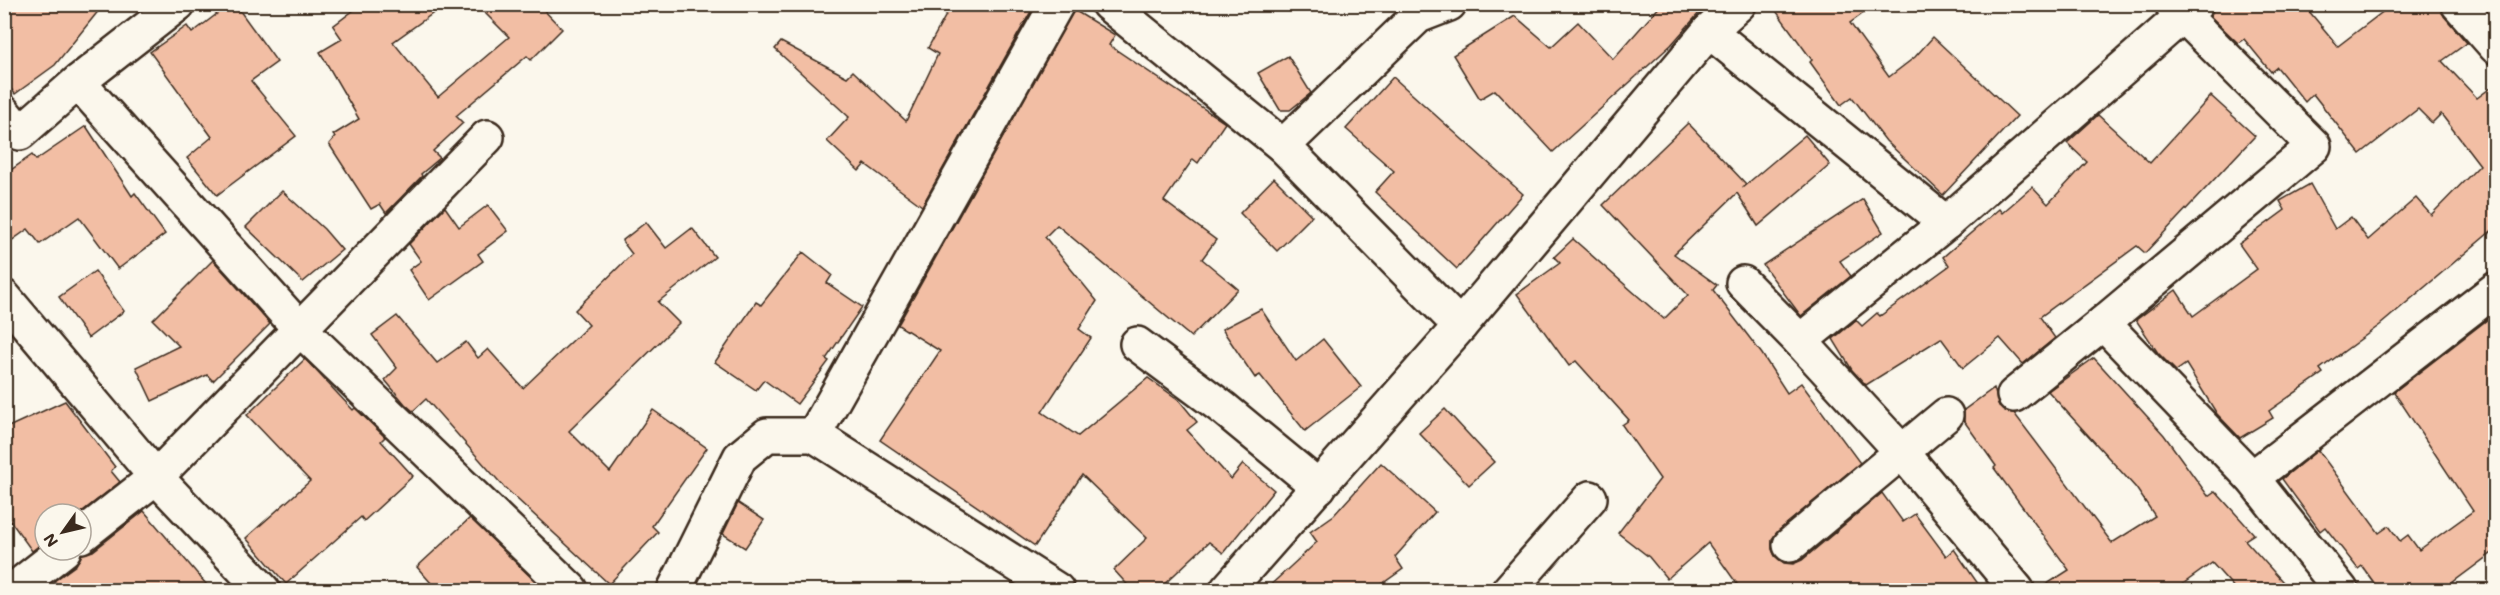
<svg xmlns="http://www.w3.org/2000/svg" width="2500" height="595" font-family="Mali,sans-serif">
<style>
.building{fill:#f2bea4;stroke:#3b2a1e;stroke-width:1.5}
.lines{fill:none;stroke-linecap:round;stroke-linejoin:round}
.minor-casing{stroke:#3b2a1e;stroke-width:38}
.minor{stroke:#fbf7ec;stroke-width:33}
</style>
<rect width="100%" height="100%" fill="#fbf7ec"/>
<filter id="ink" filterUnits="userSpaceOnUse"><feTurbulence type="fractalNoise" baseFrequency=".0167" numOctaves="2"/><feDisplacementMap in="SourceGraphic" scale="12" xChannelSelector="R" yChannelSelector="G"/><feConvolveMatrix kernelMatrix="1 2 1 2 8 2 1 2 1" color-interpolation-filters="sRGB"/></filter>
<g filter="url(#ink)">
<g class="building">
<polygon points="4,4 104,4 55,65 15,94 4,80"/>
<polygon points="230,4 235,4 277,62 251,81 296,136 217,195 187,158 212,137 150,52 187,26 192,33"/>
<polygon points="362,4 446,4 393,42 438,97 509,37 476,4 538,4 562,29 531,60 527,56 456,116 463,123 433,151 440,158 421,174 422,176 386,213 380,204 371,209 329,144 335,137 333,135 359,119 320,52 342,39 333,26"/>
<polygon points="952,4 1035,4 922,206 865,164 859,171 827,141 849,117 775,49 781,42 847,77 853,71 906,121 938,54 928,48"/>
<polygon points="1662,4 1707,4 1671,45 1553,152 1495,90 1480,99 1453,55 1515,16 1551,47 1578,22 1613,59"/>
<polygon points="1771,4 1876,4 1850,23 1889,77 1915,57 1933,37 2017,116 1943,195 1886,141 1852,97 1841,105 1810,62 1812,60"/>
<polygon points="2214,4 2303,4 2338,46 2393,4 2440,4 2444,16 2467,43 2442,61 2477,98 2496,84 2496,227 2380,325 2320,369 2323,373 2269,411 2273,418 2240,438 2217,414 2186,364 2176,371 2158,353 2136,320 2176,290 2193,316 2257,269 2239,244 2285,210 2280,201 2310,184 2335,229 2351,217 2368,240 2416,198 2431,215 2480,165 2441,114 2432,123 2418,109 2360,154 2313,94 2305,102 2277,67 2271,72 2244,39 2238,43 2210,16"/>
<polygon points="2483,4 2496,4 2496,18"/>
<polygon points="1074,10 1115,35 1109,45 1225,123 1198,163 1193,159 1164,201 1216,240 1202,259 1238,289 1191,337 1057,225 1045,237 1097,301 1079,329 1091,338 1042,412 1078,436 1148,378 1179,400 1197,422 1187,430 1231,479 1243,464 1274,490 1223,553 1209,542 1157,591 1133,591 1114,570 1147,538 1082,475 1035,546 880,440 940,351 898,325"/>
<polygon points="1288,56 1311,93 1290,110 1280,110 1258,73"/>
<polygon points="1393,77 1523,194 1457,269 1375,192 1394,171 1346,129"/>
<polygon points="2211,96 2255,136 2145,253 2137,246 2040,317 2055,338 2023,364 2000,338 1963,368 1941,338 1866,385 1852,370 1833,339 1856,320 1862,326 1877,313 1880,316 1949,266 1943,257 1999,209 2002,213 2032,187 2048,204 2087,162 2067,143 2098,115 2150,163"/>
<polygon points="1688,123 1746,184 1742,188 1805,135 1830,165 1758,226 1737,193 1674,254 1717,285 1713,290 1762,354 1787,393 1801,383 1860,463 1778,531 1772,539 1772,549 1775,556 1784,563 1793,564 1802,560 1882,493 1903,522 1915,514 1946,556 1954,549 1983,591 1742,591 1708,543 1667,579 1649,557 1618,533 1660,479 1622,425 1629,420 1576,361 1569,366 1517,294 1560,263 1554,257 1573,239 1664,319 1688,295 1603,205"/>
<polygon points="86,126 132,196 135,193 165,234 118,269 79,217 40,244 28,229 4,246 4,175 32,155 36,160"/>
<polygon points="1274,178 1312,216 1277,251 1240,213"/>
<polygon points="282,191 324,229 342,250 303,282 246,227"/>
<polygon points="1863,199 1883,232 1840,261 1851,276 1801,316 1763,265"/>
<polygon points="488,205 508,231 478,254 483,261 429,300 409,270 421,261 409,244 445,207 459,227"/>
<polygon points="646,222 666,248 692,228 715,257 658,302 679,323 569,431 610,472 653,410 707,448 652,526 658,532 609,584 504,487 426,399 413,411 405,404 385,380 397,368 372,335 397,316 437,363 466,342 478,358 488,349 523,388 589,325 575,310 632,254 622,241"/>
<polygon points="803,252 832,275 827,283 862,307 826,359 829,361 797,404 764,380 756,390 715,362 756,302 761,305"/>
<polygon points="213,260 270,324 213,381 207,375 152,401 136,367 179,346 153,320"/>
<polygon points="95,271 124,311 88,338 59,297"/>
<polygon points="1261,309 1296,361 1323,339 1361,387 1305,431 1260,375 1255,378 1222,329"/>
<polygon points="2496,313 2496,550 2441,591 2380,591 2362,566 2358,569 2325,527 2320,531 2282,479 2318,450 2379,533 2389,526 2400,541 2408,535 2419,550 2473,511 2394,392"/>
<polygon points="2094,358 2164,435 2208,496 2215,491 2254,534 2245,540 2291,591 2237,591 2212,563 2173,591 2036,591 2069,570 1994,468 1996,466 1964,421 1964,410 1994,388 1999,406 2014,413 2112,543 2155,516 2136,488 2048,391"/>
<polygon points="305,359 353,410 355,408 385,437 381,441 413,476 364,521 361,517 286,584 246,538 310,481 247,415"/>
<polygon points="65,401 115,467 111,471 120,482 79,514 45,514 45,541 32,551 4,512 4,429"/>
<polygon points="1445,409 1494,462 1469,485 1419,433"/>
<polygon points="1381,463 1435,512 1395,557 1403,569 1372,591 1264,591 1317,542 1310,532 1334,515"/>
<polygon points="738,503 764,520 745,548 723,534"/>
<polygon points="144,511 212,591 61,591 54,581 76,565 82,554 93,551"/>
<polygon points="470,518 538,584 543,591 438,591 417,567"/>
</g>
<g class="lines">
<defs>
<g id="minor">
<polyline points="1108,4 1283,146 1418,16 1449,4"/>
<polyline points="2172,4 2314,146 2103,323 2252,478 2341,590"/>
<polyline points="2458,4 2496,47"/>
<polyline points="1709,31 1739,4"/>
<polyline points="78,82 178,4"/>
<polyline points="4,113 20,133 78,82 299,328 571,590"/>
<polyline points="1283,146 1460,326"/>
<polyline points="1743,283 1800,341"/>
<polyline points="4,297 156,477 263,590"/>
<polyline points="1137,344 1223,408 1319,487"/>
<polyline points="2014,395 2103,323"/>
<polyline points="814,435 1057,4"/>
<polyline points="2252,478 2496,289"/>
<polyline points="81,536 156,477 487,137"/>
<polyline points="1790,545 1946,415"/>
<polyline points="13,590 64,550"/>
<polyline points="674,590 740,457 767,435 814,435 1057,590"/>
<polyline points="1227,590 1460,326 1709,31 1946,223"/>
<polyline points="1509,590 1590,498"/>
<polyline points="2017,590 1902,452 1800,341 1946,223 2196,4"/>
</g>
</defs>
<use href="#minor" class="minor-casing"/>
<use href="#minor" class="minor"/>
</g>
</g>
<rect width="2500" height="595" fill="none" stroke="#fbf7ec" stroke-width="24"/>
<rect x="12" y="12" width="2476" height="571" fill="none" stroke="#3b2a1e" stroke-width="2" filter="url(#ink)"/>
<g transform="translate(63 532) rotate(236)"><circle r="28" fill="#fbf7ec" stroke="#aea59a" stroke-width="1.5"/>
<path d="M0-4.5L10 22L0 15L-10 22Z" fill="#3b2a1e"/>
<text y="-9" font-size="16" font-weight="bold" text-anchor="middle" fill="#3b2a1e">N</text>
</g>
</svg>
